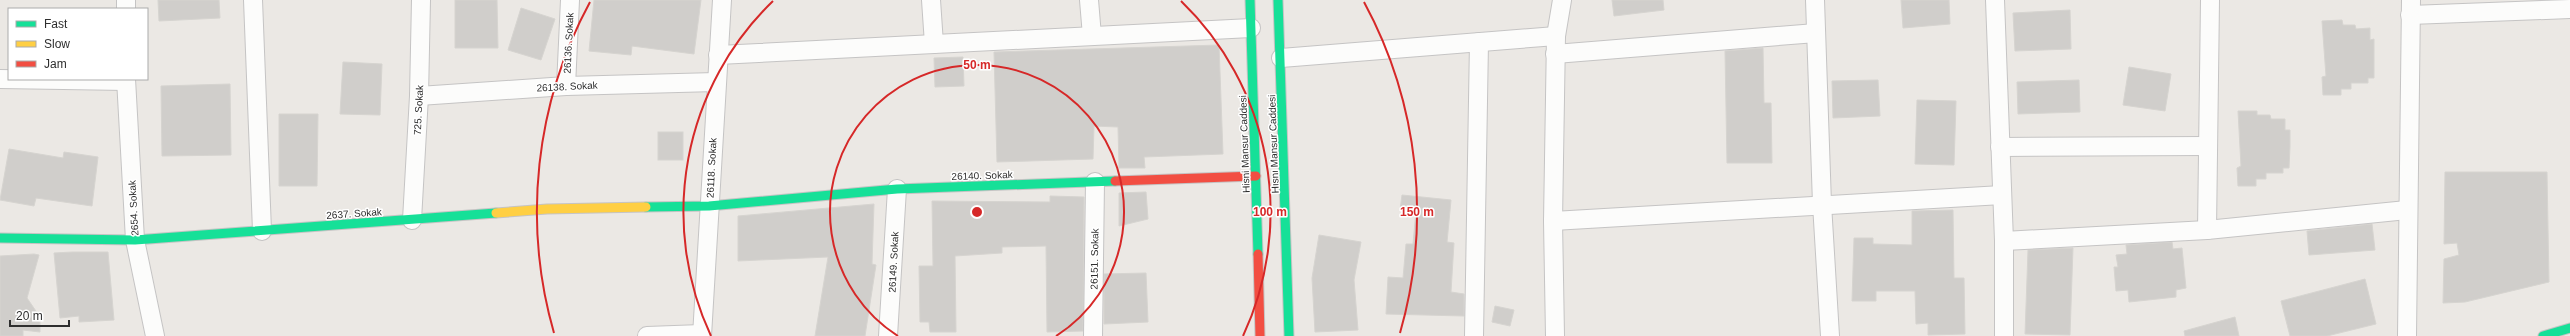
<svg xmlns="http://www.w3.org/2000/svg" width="2570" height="336" font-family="Arial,sans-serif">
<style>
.building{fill:#d0cecb;stroke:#d6d4d0}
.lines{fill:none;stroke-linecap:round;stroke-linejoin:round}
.street-casing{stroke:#c5c4c4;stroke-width:20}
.fast-casing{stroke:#c5c4c4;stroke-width:11}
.slow-casing{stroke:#c5c4c4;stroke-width:11}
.jam-casing{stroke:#c5c4c4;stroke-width:11}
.street{stroke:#fcfcfb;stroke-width:18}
.fast{stroke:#16e098;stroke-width:9}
.slow{stroke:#ffcf43;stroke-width:9}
.jam{stroke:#f24e42;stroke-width:9}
.ring{fill:none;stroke:#d62828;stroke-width:2}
.labels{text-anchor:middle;stroke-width:3;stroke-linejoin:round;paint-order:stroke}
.street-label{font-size:10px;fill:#2e2e2e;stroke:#fff}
.centre{fill:#d62828;stroke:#fff;stroke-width:2}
.ring-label{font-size:12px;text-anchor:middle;font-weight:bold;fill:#d62828;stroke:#fff;stroke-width:3;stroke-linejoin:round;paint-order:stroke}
</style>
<rect width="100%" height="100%" fill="#ebe8e4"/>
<g class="building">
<polygon points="158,0 219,0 220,18 159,21"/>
<polygon points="455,0 497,0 498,48 455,48"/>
<polygon points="594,0 701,0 694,54 632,46 631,55 589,51"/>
<polygon points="1612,0 1663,0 1664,10 1614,16"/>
<polygon points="1901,0 1949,0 1950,24 1903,28"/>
<polygon points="521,8 555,19 541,60 508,50"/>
<polygon points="2070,10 2071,49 2015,51 2013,13"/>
<polygon points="2342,20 2343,25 2355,25 2356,29 2370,28 2370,40 2374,39 2374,78 2368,78 2368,83 2351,83 2351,89 2341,89 2341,95 2323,95 2322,77 2326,76 2322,21"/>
<polygon points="1219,45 1223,154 1144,157 1145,168 1119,168 1118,127 1094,126 1093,159 997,162 994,52"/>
<polygon points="1763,48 1764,103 1771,103 1772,163 1727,163 1725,51"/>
<polygon points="963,57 964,86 935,87 934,58"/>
<polygon points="343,62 382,64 380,115 340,114"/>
<polygon points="2129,67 2171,74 2165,111 2123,105"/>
<polygon points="1878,80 1880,116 1833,118 1832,81"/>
<polygon points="2079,80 2080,112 2018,114 2017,82"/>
<polygon points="230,84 231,155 162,156 161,86"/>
<polygon points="1917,100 1956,101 1954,165 1915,164"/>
<polygon points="2238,111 2257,111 2257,115 2270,115 2271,119 2285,119 2285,130 2290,130 2290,146 2289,168 2283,168 2283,173 2266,173 2266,179 2256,179 2256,186 2238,186 2237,168 2241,166"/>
<polygon points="279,114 318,114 317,186 279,186"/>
<rect x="658" y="132" width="25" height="28"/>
<polygon points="9,149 63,158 64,152 98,157 92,206 36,198 34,206 0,200"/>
<polygon points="2445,172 2547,172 2549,282 2465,302 2443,303 2444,259 2459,255 2457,243 2444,244"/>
<polygon points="1146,192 1148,219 1119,226 1119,193"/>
<polygon points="1402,195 1451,200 1447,242 1454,243 1451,292 1464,294 1464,316 1386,314 1388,277 1403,278 1406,244 1413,244 1416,211 1400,210"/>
<polygon points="1050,196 1084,197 1083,331 1047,332 1046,246 1002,247 1002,253 955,256 956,332 930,332 929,322 920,322 919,266 933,266 932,201 1050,202"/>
<polygon points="874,204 872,264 876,265 865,336 815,336 828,257 738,261 738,216"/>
<polygon points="1953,210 1954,278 1964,278 1965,334 1928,335 1928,323 1916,324 1915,291 1876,291 1876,301 1852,301 1854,238 1873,238 1873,244 1912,245 1912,211"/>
<polygon points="2372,224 2375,250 2309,255 2307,231"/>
<polygon points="1319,235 1361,242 1354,280 1358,330 1315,332 1312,278"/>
<polygon points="2172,242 2173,249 2182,248 2186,288 2176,290 2176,297 2129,302 2128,290 2116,291 2114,267 2118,267 2116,255 2127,254 2126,245"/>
<polygon points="2073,248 2070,335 2025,334 2028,250"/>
<polygon points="73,252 108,252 114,320 79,322 79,316 60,318 54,253"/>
<polygon points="34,254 39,255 27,298 40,317 40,332 23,330 23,336 0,336 0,256"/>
<polygon points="1146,273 1148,322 1104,324 1104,274"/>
<polygon points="2365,279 2376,324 2327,336 2290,336 2281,301"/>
<polygon points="1495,306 1514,310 1510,326 1492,322"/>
<polygon points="2235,317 2239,336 2185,336 2184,331"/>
</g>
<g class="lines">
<defs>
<g id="street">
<polyline points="126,0 126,9"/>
<polyline points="253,0 262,231"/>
<polyline points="931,0 934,44"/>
<polyline points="1089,0 1092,36"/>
<polyline points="1815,0 1822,204 1830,336"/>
<polyline points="1995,0 2004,241 2004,336"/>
<polyline points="2410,15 2570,9"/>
<polyline points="1555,54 1816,33"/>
<polyline points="718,55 1251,28"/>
<polyline points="1281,58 1556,36"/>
<polyline points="0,79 126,81"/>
<polyline points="126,79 135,240 155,336"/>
<polyline points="566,86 570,0"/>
<polyline points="419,96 566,86 716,82"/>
<polyline points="2000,147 2208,146"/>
<polyline points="412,220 419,96 421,0"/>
<polyline points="1553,221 2002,195"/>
<polyline points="2207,230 2210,0"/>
<polyline points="2004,241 2207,230 2407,210"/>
<polyline points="647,336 702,334"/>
<polyline points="702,336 722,0"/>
<polyline points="888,336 897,189"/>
<polyline points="1093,336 1095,182"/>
<polyline points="1474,336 1479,42"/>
<polyline points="1555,336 1553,221 1556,36 1562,0"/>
<polyline points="2407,336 2411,0"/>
</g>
<g id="fast">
<polyline points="1250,0 1258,254"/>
<polyline points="1278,0 1289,336"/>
<polyline points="646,207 709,206 897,189 1115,181"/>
<polyline points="0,238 135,240 496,213"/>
<polyline points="2543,336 2570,328"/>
</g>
<polyline id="slow" points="496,213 547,209 646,207"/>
<g id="jam">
<polyline points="1115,181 1256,176"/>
<polyline points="1258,254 1260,336"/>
</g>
</defs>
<use href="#street" class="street-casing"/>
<use href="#fast" class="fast-casing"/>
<use href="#slow" class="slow-casing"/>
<use href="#jam" class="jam-casing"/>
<use href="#street" class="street"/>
<use href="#fast" class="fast"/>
<use href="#slow" class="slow"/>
<use href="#jam" class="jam"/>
</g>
<g class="ring">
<path d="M898 336A147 147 0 1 1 1056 336"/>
<path d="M711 336A293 293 0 0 1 773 1M1181 1A293 293 0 0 1 1243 336"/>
<path d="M554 333A440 440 0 0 1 590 2M1364 2A440 440 0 0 1 1400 333"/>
</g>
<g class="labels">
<g class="street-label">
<text transform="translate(568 43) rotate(-87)" y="4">26136. Sokak</text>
<text transform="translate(567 86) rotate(-3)" y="4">26138. Sokak</text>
<text transform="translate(418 110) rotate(-87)" y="4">725. Sokak</text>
<text transform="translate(1244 144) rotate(-92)" y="4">Hisni Mansur Caddesi</text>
<text transform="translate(1273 144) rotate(-92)" y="4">Hısnı Mansur Caddesi</text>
<text transform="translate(711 168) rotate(-87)" y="4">26118. Sokak</text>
<text transform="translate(982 175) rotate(-2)" y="4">26140. Sokak</text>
<text transform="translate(133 208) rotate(-93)" y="4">2654. Sokak</text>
<text transform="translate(354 213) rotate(-4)" y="4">2637. Sokak</text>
<text transform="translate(1094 259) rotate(-89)" y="4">26151. Sokak</text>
<text transform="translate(893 262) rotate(-87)" y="4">26149. Sokak</text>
</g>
</g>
<circle cx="977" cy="212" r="6" class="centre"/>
<g class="ring-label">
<text x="977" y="69">50 m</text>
<text x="1270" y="216">100 m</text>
<text x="1417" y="216">150 m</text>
</g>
<rect x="8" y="8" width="140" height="72" fill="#ffffff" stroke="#ababab"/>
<rect x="16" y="21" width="20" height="6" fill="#16e098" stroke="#ababab"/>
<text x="44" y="28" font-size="12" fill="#2e2e2e">Fast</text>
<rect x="16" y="41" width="20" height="6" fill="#ffcf43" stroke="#ababab"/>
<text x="44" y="48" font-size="12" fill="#2e2e2e">Slow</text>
<rect x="16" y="61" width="20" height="6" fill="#f24e42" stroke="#ababab"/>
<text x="44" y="68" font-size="12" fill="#2e2e2e">Jam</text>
<path d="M10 320v6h59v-6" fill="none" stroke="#2e2e2e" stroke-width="2"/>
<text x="16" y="320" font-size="12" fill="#2e2e2e" stroke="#ffffff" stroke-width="3" paint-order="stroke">20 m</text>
</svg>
